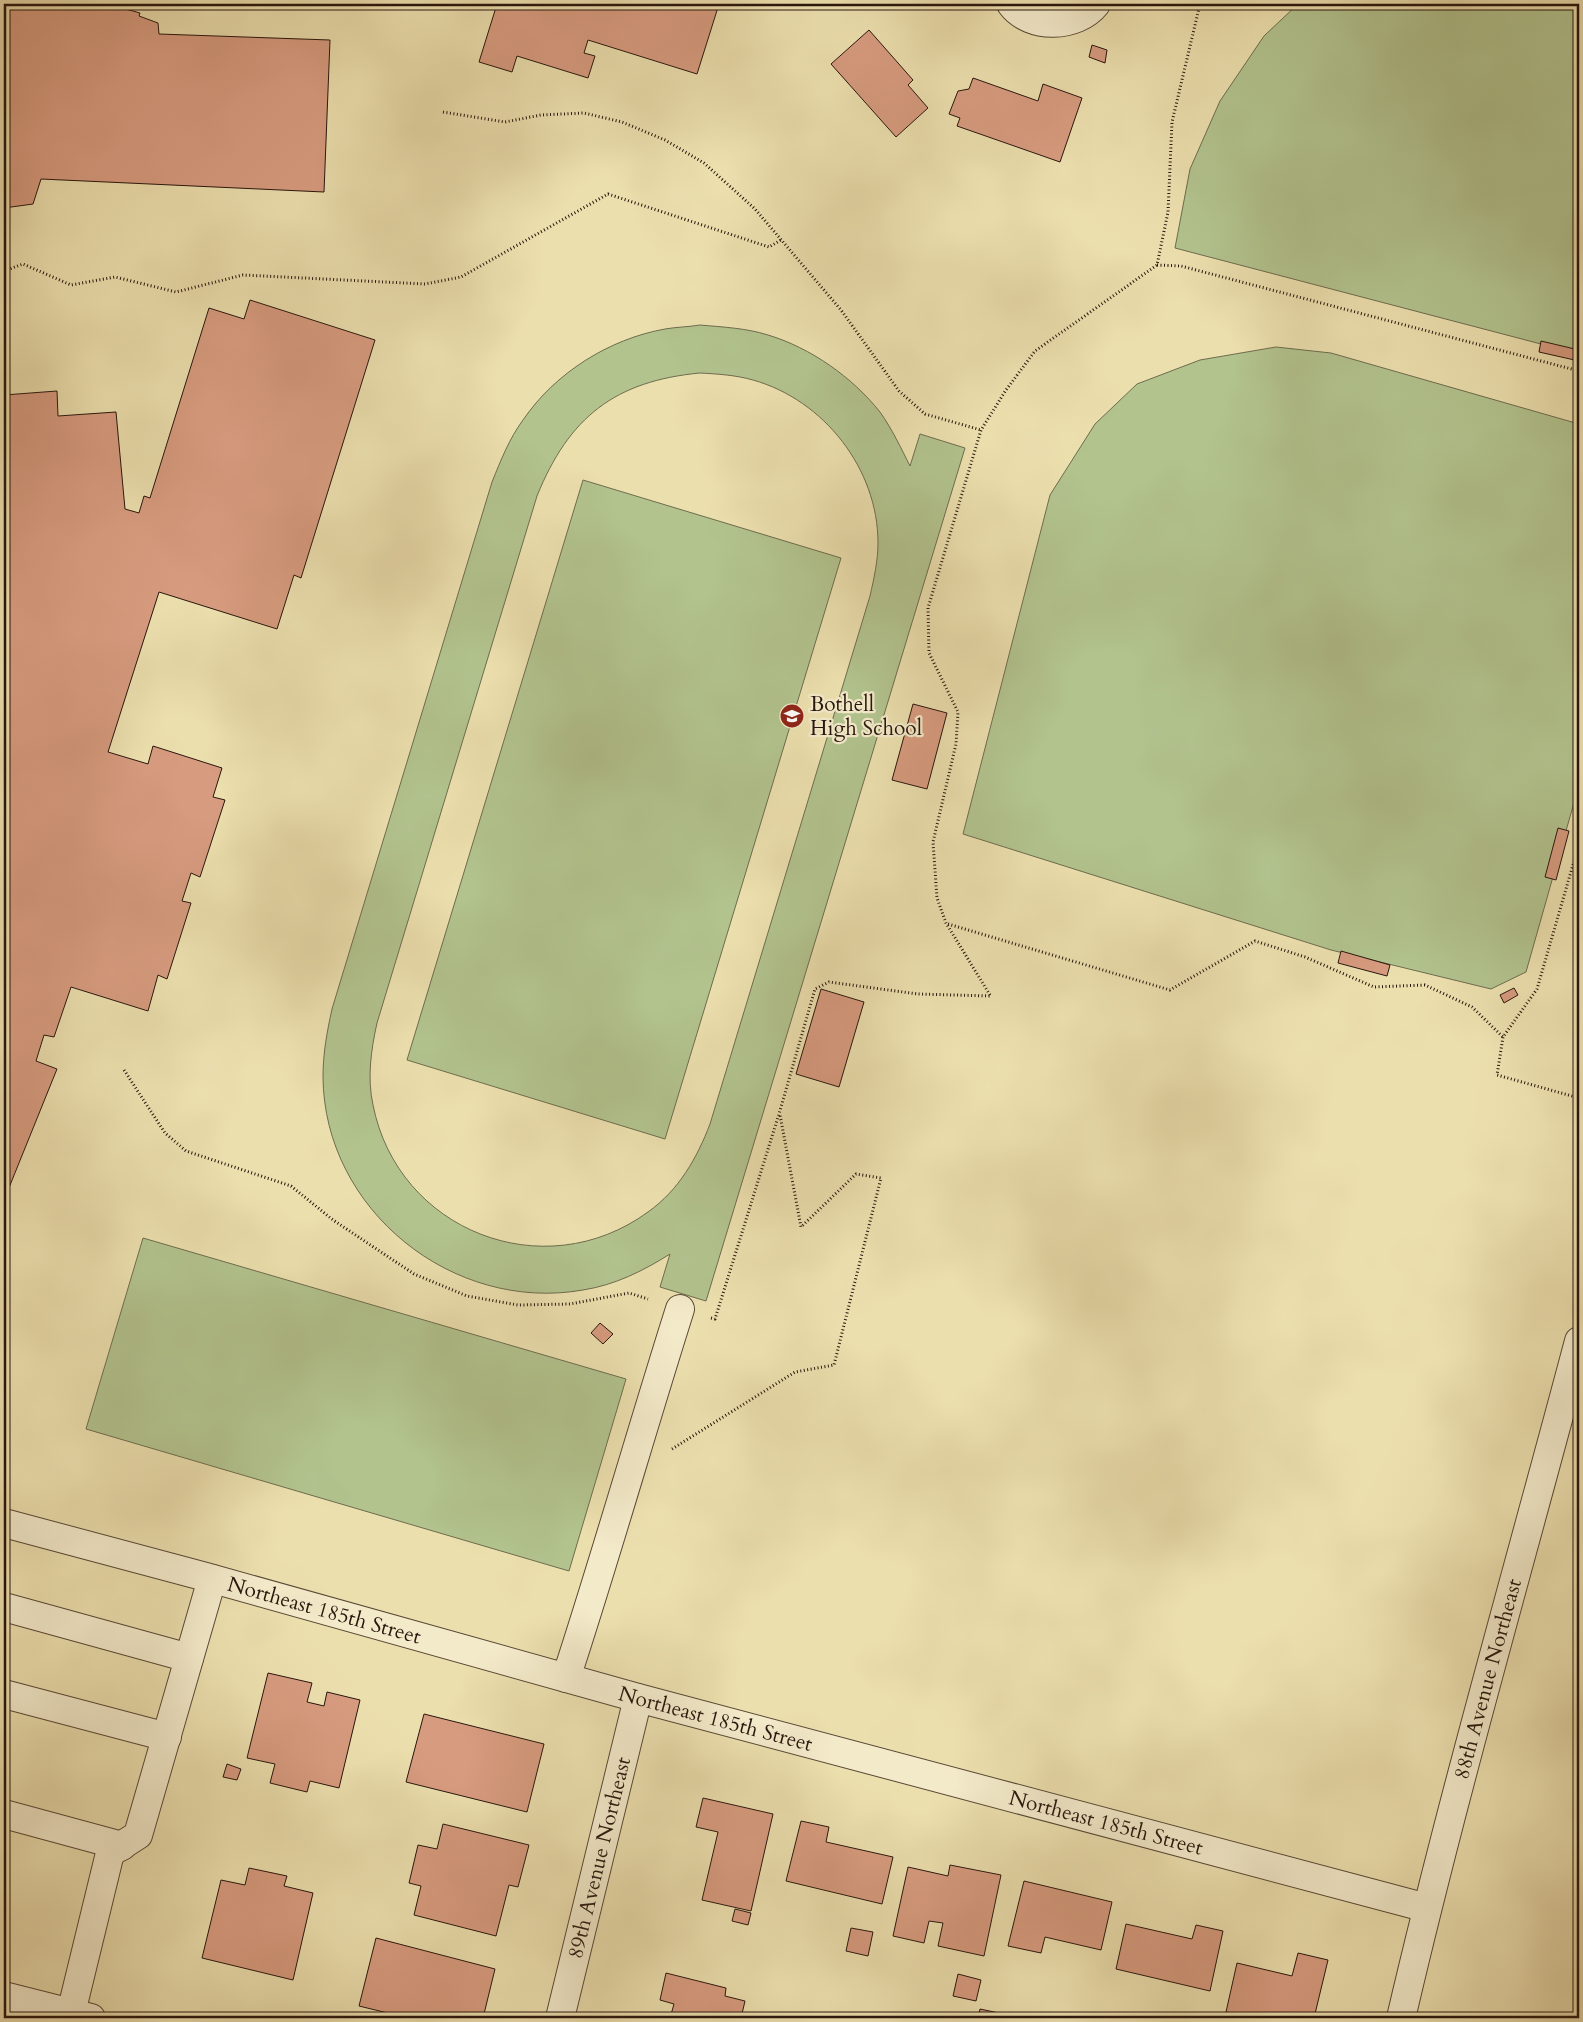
<svg xmlns="http://www.w3.org/2000/svg" width="1583" height="2022" font-family="Cardo,serif">
<style>
.green{fill:#b2c38e;stroke:#6d6c4e;fill-rule:evenodd}
.building{fill:#d79b7f;stroke:#28160d}
.lines{fill:none;stroke-linecap:round;stroke-linejoin:round}
.minor-casing{stroke:#594835;stroke-width:30}
.path{stroke:#28160d;stroke-width:3;stroke-dasharray:1 2.5;stroke-linecap:butt}
.minor{stroke:#f3eaca;stroke-width:28}
.labels{text-anchor:middle;stroke-width:4.5;stroke-linejoin:round;paint-order:stroke}
.poi-label{font-size:21px;fill:#28160d;stroke:#f3eaca;text-anchor:start}
.street-label{font-size:21px;fill:#28160d;stroke:#f3eaca}
</style>
<rect width="100%" height="100%" fill="#ecdfae"/>
<filter id="stains"><feTurbulence type="fractalNoise" baseFrequency=".004" numOctaves="4"/><feColorMatrix values="0 0 0 0 .2 0 0 0 0 .09 0 0 0 0 .02 0 0 0 .5 -.17"/></filter>
<radialGradient id="worn" r=".72"><stop offset=".6" stop-color="#630" stop-opacity="0"/><stop offset="1" stop-color="#630" stop-opacity=".3"/></radialGradient>
<g class="green">
<polygon points="1298,4 1579,4 1579,354 1175,248 1190,169 1220,101 1264,36"/>
<path d="M700 325C722 327 746 328 768 335 811 348 852 377 880 412 892 429 901 448 910 466L920 434 965 448 706 1301 660 1287 670 1254C643 1271 615 1285 583 1290 453 1313 324 1210 323 1077 323 1053 327 1032 332 1009L492 482C501 460 509 439 523 420 555 373 609 339 665 329 676 327 688 327 700 325ZM700 373C718 374 735 375 753 380 824 400 878 469 878 543 878 561 874 578 870 596L710 1124C697 1158 679 1190 648 1212 544 1288 398 1231 373 1105 367 1078 371 1050 377 1023L537 496C569 417 615 381 700 373Z"/>
<polygon points="1276,347 1331,353 1579,424 1579,785 1526,972 1491,989 1331,950 963,834 1050,495 1095,424 1137,384 1200,360"/>
<polygon points="583,480 841,558 665,1139 407,1060"/>
<polygon points="143,1238 626,1379 569,1571 86,1429"/>
</g>
<g class="building">
<polygon points="4,4 108,4 140,13 139,16 158,23 159,34 330,40 324,192 41,179 33,204 4,208"/>
<polygon points="497,4 719,4 697,74 588,40 584,53 595,56 588,78 517,56 512,72 479,62"/>
<polygon points="869,30 913,80 908,85 928,108 896,137 831,64"/>
<polygon points="1092,45 1107,50 1105,63 1089,57"/>
<polygon points="973,78 1038,101 1043,84 1082,98 1060,162 957,126 960,118 949,114 958,91 969,89"/>
<polygon points="250,300 375,340 301,578 294,575 277,629 159,592 108,752 148,764 153,746 222,768 213,797 225,800 200,877 191,873 182,901 191,903 167,979 158,975 148,1011 71,987 54,1037 44,1035 36,1061 57,1069 4,1200 4,395 57,391 58,416 116,412 125,509 139,513 144,496 150,498 209,308 244,319"/>
<polygon points="1541,341 1579,350 1579,361 1539,352"/>
<polygon points="913,704 947,713 927,789 892,780"/>
<polygon points="1558,828 1569,831 1556,880 1545,877"/>
<polygon points="1341,951 1390,965 1387,976 1338,963"/>
<polygon points="1514,988 1518,995 1504,1003 1500,995"/>
<polygon points="821,989 864,1002 839,1087 796,1074"/>
<polygon points="600,1323 613,1334 603,1344 591,1333"/>
<polygon points="268,1673 312,1683 307,1702 324,1706 327,1692 360,1700 339,1788 310,1781 307,1792 270,1783 275,1764 247,1758"/>
<polygon points="424,1714 544,1744 527,1812 406,1782"/>
<polygon points="227,1764 241,1769 237,1780 223,1777"/>
<polygon points="703,1798 773,1814 751,1911 702,1900 718,1832 696,1827"/>
<polygon points="801,1821 829,1827 826,1842 893,1857 882,1904 786,1881"/>
<polygon points="443,1824 529,1845 518,1887 509,1885 496,1936 414,1915 421,1886 409,1883 418,1845 437,1849"/>
<polygon points="950,1865 1001,1875 984,1956 938,1946 943,1923 929,1921 924,1943 893,1936 908,1867 948,1876"/>
<polygon points="249,1868 287,1876 284,1886 313,1893 293,1980 202,1958 221,1880 245,1885"/>
<polygon points="1024,1881 1112,1902 1101,1950 1045,1937 1041,1953 1008,1946"/>
<polygon points="735,1909 751,1913 748,1925 732,1921"/>
<polygon points="1126,1924 1192,1939 1196,1925 1223,1931 1210,1991 1116,1969"/>
<polygon points="851,1928 873,1932 868,1956 846,1951"/>
<polygon points="376,1938 495,1969 483,2018 408,2018 359,2006"/>
<polygon points="1298,1953 1328,1960 1314,2018 1252,2018 1226,2012 1237,1963 1292,1976"/>
<polygon points="666,1973 726,1988 725,1996 745,2001 741,2018 670,2018 674,2004 660,2000"/>
<polygon points="958,1974 981,1980 976,2001 953,1996"/>
<polygon points="980,2009 999,2013 998,2018 978,2018"/>
</g>
<g class="lines">
<defs>
<g id="minor">
<path d="M1011 4C1030 30 1077 28 1096 4"/>
<path id="s1" d="M4 1523 206 1577 638 1698 1427 1908"/>
<polyline points="4,1607 189,1658"/>
<path d="M566 1678C606 1556 641 1432 680 1309"/>
<polyline points="4,1694 167,1737"/>
<polyline points="4,1814 122,1846"/>
<polyline points="4,1996 91,2018"/>
<polyline points="71,2013 110,1853 138,1835 212,1579"/>
<path id="s2" d="M560 2018 638 1698"/>
<path id="s3" d="M1401 2018C1454 1791 1519 1567 1579 1341"/>
</g>
</defs>
<use href="#minor" class="minor-casing"/>
<g class="path">
<polyline points="443,112 505,122 541,115 584,113 622,122 665,140 704,163 755,209 841,310 899,391 925,414 981,430"/>
<polyline points="1157,265 1181,266 1579,371"/>
<polyline points="4,271 23,264 71,285 115,277 176,292 243,275 425,284 461,277 608,194 769,247 781,240"/>
<polyline points="1579,844 1537,989 1503,1037 1497,1075 1579,1098"/>
<polyline points="948,924 1170,990 1255,941 1305,957 1374,987 1425,985 1472,1007 1503,1037"/>
<polyline points="990,995 946,923 937,898 933,842 956,744 958,712 929,653 928,608 981,430 1006,390 1035,351 1157,265 1168,212 1172,122 1200,4"/>
<polyline points="124,1070 165,1133 186,1151 291,1186 333,1220 414,1274 467,1296 518,1305 570,1304 629,1293 648,1299"/>
<polyline points="711,1318 715,1319 779,1114 815,989 829,982 918,994 991,996"/>
<polyline points="672,1449 795,1372 834,1365 881,1178 856,1174 801,1227 780,1115"/>
</g>
<use href="#minor" class="minor"/>
</g>
<defs>
<symbol id="school-disc" viewBox="-11 -11 22 22"><circle r="9.5" fill="#8f2418" stroke="#f3eaca"/><path d="M0-5L7-2L0 1L-7-2ZM-4 1L0 2.5L4 1V4Q0 6-4 4Z" fill="#fff"/></symbol>
</defs>
<g fill-rule="evenodd">
<use href="#school-disc" x="778" y="702" width="28" height="28"/>
</g>
<g class="labels">
<g class="poi-label">
<text x="810" y="711">Bothell<tspan x="810" dy="24">High School</tspan></text>
</g>
<g class="street-label">
<text dy="7" stroke="none"><textPath href="#s1" startOffset="332">Northeast 185th Street</textPath></text>
<text dy="7" stroke="none"><textPath href="#s3" startOffset="350">88th Avenue Northeast</textPath></text>
<text dy="7" stroke="none"><textPath href="#s1" startOffset="738">Northeast 185th Street</textPath></text>
<text dy="7" stroke="none"><textPath href="#s1" startOffset="1142">Northeast 185th Street</textPath></text>
<text dy="7" stroke="none"><textPath href="#s2" startOffset="165">89th Avenue Northeast</textPath></text>
</g>
</g>
<rect width="1583" height="2022" fill="none" stroke="#ecdfae" stroke-width="20"/>
<rect x="5" y="5" width="1573" height="2012" fill="none" stroke="#28160d" stroke-width="2.5"/>
<rect x="10" y="10" width="1563" height="2002" fill="none" stroke="#28160d"/>
<rect width="100%" height="100%" filter="url(#stains)"/>
<rect width="100%" height="100%" fill="url(#worn)"/>
</svg>
